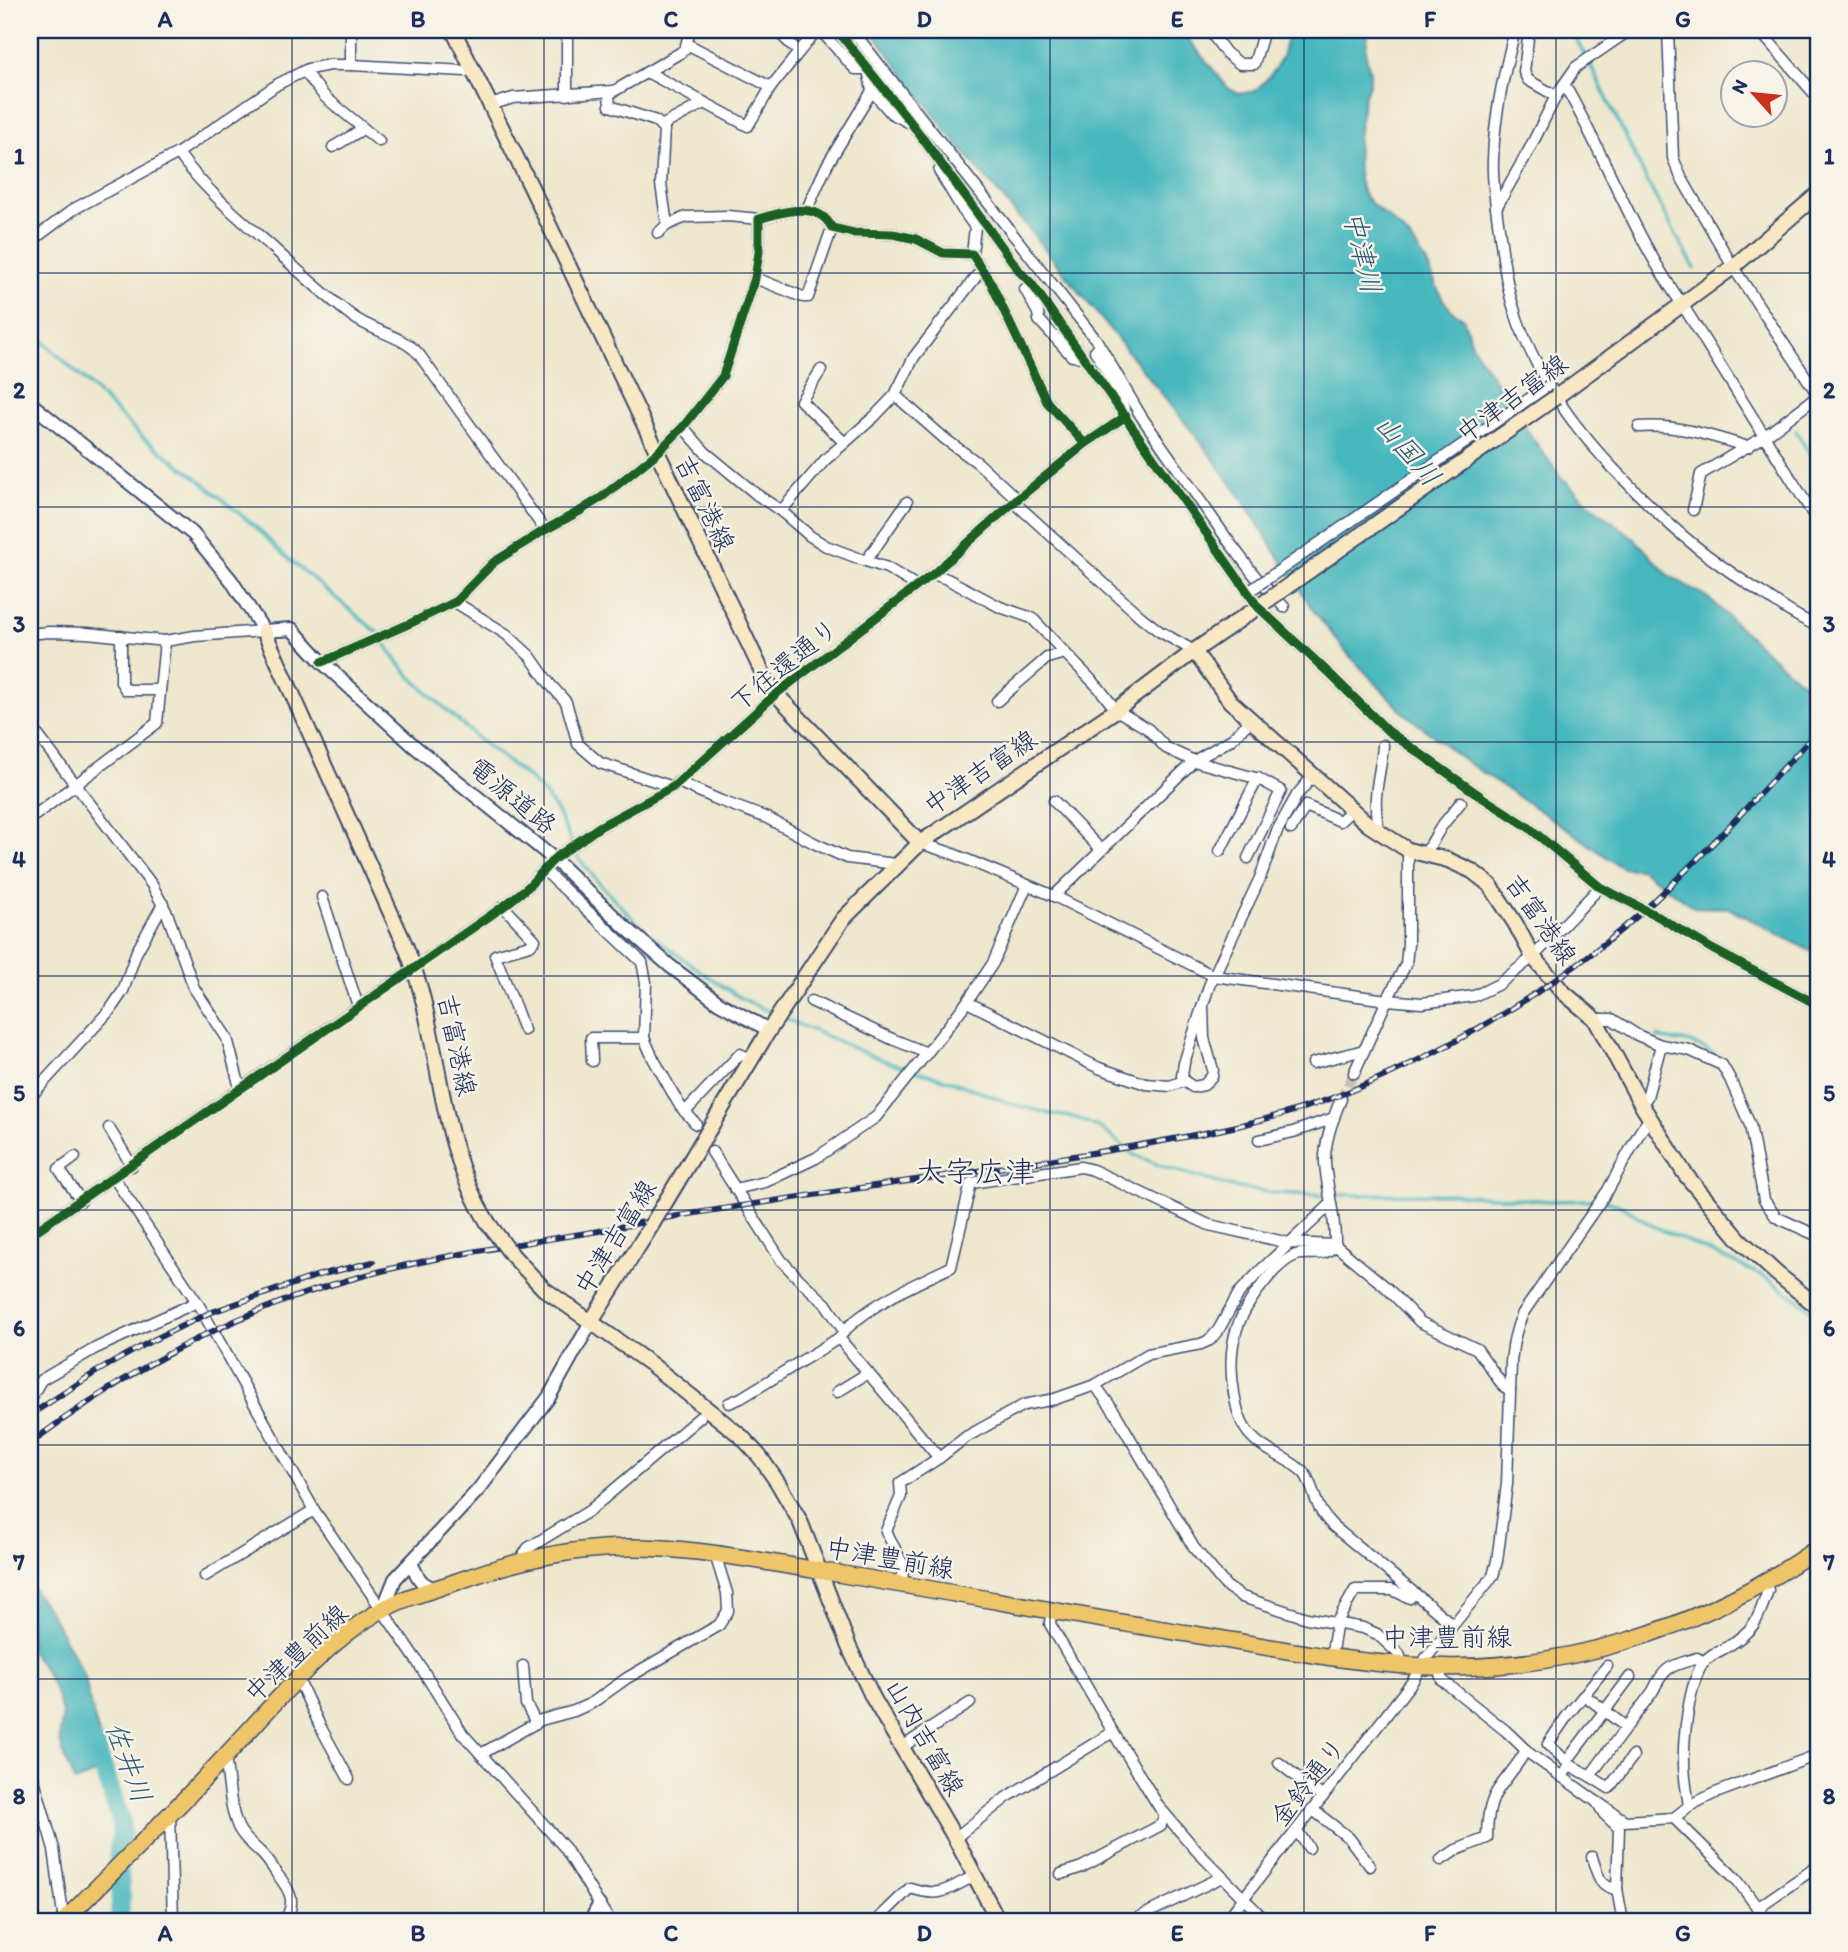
<svg xmlns="http://www.w3.org/2000/svg" width="1848" height="1952" font-family="Itim,'Klee One',sans-serif">
<style>
.water{fill:#47b7be;stroke:#31738e;stroke-width:2}
.lines{fill:none;stroke-linecap:round;stroke-linejoin:round}
.stream{stroke:#47b7be;stroke-width:3.5}
.river{stroke:#47b7be;stroke-width:19}
.minor-tunnel{stroke:#c4c2b7;stroke-width:10;stroke-dasharray:10 5;stroke-linecap:butt}
.minor-casing{stroke:#3b4b6f;stroke-width:13}
.tertiary-casing{stroke:#3b4b6f;stroke-width:16}
.secondary-casing{stroke:#3b4b6f;stroke-width:18}
.primary-casing{stroke:#3b4b6f;stroke-width:19}
.minor{stroke:#fff;stroke-width:10}
.tertiary{stroke:#fff;stroke-width:12}
.secondary{stroke:#f8e8c3;stroke-width:14}
.primary{stroke:#eec569;stroke-width:16}
.rail-casing{stroke:#1b2f5e;stroke-width:6}
.rail{stroke:#f7f3e8;stroke-width:3.5;stroke-dasharray:10;stroke-linecap:butt}
.minor-bridge-casing{stroke:#3b4b6f;stroke-width:13;stroke-linecap:butt}
.secondary-bridge-casing{stroke:#3b4b6f;stroke-width:18;stroke-linecap:butt}
.minor-bridge{stroke:#fff;stroke-width:10}
.secondary-bridge{stroke:#f8e8c3;stroke-width:14}
.cycleway-casing{stroke:#f7f3e8;stroke-width:13}
.cycleway{stroke:#1b5e20;stroke-width:9}
.grid{fill:none;stroke:#1b2f5e;stroke-width:2;stroke-opacity:0.55}
.labels{text-anchor:middle;stroke-width:5;stroke-linejoin:round;paint-order:stroke}
.street-label{font-size:26px;fill:#1b2f5e;stroke:#f7f3e8}
.water-label{font-size:28px;font-style:italic;fill:#28587b;stroke:#f7f3e8}
.quarter-label{font-size:30px;fill:#1b2f5e;stroke:#f7f3e8}
.neatline{fill:none;stroke:#1b2f5e;stroke-width:2.5}
.grid-label{font-size:23px;text-anchor:middle;font-weight:bold;fill:#1b2f5e}
</style>
<rect width="100%" height="100%" fill="#f7f3e8"/>
<filter id="ink" filterUnits="userSpaceOnUse"><feTurbulence type="fractalNoise" baseFrequency=".0143" numOctaves="2"/><feDisplacementMap in="SourceGraphic" scale="14" xChannelSelector="R" yChannelSelector="G"/><feConvolveMatrix kernelMatrix="1 2 1 2 8 2 1 2 1" color-interpolation-filters="sRGB"/></filter>
<filter id="wash" filterUnits="userSpaceOnUse"><feTurbulence type="fractalNoise" baseFrequency=".00686" numOctaves="4" result="noise"/><feDisplacementMap in="SourceGraphic" scale="28" xChannelSelector="R" yChannelSelector="G"/><feGaussianBlur stdDeviation="1.57" result="paint"/><feColorMatrix in="noise" values="0 0 0 0 0 0 0 0 0 0 0 0 0 0 0 0 0 1.4 0 .05"/><feComposite in="paint" operator="in"/></filter>
<g filter="url(#wash)">
<rect width="100%" height="100%" fill="#eee7cd"/>
<g class="water">
<path d="M871 30H1181L1228 88 1239 94 1255 91 1270 76 1282 57 1289 30H1369C1367 39 1365 47 1366 56 1367 63 1371 70 1370 78 1370 85 1366 91 1364 98 1359 122 1352 173 1364 194 1370 206 1382 211 1391 220 1402 229 1412 240 1420 252 1436 274 1436 305 1463 318L1473 347 1533 439 1561 477 1593 507 1633 537 1668 575 1707 597 1763 649 1799 680 1818 693V955L1729 908 1693 907 1641 869 1622 868 1570 831 1465 761 1403 712 1349 655 1315 613 1236 490 1200 441 1032 233 948 133Z"/>
<path d="M30 1585 51 1614 85 1677 90 1704 109 1768 75 1782C69 1768 60 1751 60 1735 60 1728 63 1721 62 1714 59 1694 43 1664 30 1651Z"/>
</g>
<g class="lines">
<g class="stream">
<polyline points="1571,30 1591,66 1652,191 1695,269"/>
<polyline points="30,329 80,376 142,437 197,478 258,529 284,555 378,633 397,661 412,678 478,739 531,780 546,796 557,812 580,860 599,883 645,931 710,978 741,998 774,1014"/>
<polyline points="1796,431 1818,468"/>
<polyline points="781,1017 885,1061 954,1082 1012,1104 1051,1114 1077,1118 1102,1129 1134,1155 1164,1167 1232,1187 1274,1193 1323,1195 1454,1194 1549,1201 1601,1200 1622,1206 1651,1225 1763,1276 1799,1300 1818,1317"/>
<path d="M1657 1037C1671 1043 1678 1039 1690 1043 1711 1050 1729 1062 1736 1082"/>
<polyline points="1762,1163 1765,1177 1766,1186"/>
</g>
<polyline class="river" points="96,1746 121,1821 122,1833 118,1853 121,1895 119,1922"/>
</g>
</g>
<g filter="url(#ink)">
<g class="lines">
<polyline class="minor-tunnel" points="1341,1099 1354,1073"/>
<defs>
<g id="minor">
<polyline points="776,30 799,52 817,30"/>
<polyline points="820,30 855,69 868,69 872,91 891,113 908,122"/>
<polyline points="837,30 912,124 1021,273 1032,284 1258,607 1332,676 1388,731 1483,798 1527,826 1600,887 1657,916 1712,949 1818,1005"/>
<polyline points="852,30 1097,341 1141,416 1227,539 1255,576 1284,607"/>
<polyline points="1209,30 1226,53 1240,64 1254,64 1264,30"/>
<path d="M1515 30C1504 73 1494 116 1493 160 1492 183 1496 207 1499 229 1503 257 1506 286 1515 312 1521 332 1533 357 1543 375 1572 429 1618 475 1662 517 1694 548 1730 573 1768 597 1784 608 1800 619 1818 626"/>
<polyline points="1529,30 1524,72 1528,80 1556,96"/>
<polyline points="1668,30 1673,158 1681,177 1733,267 1818,395"/>
<polyline points="1759,30 1818,98"/>
<polyline points="567,37 567,95"/>
<polyline points="687,44 771,87"/>
<polyline points="351,65 351,30"/>
<polyline points="304,71 325,97 379,141"/>
<polyline points="647,72 748,126 771,87 799,52"/>
<path d="M1564 84C1606 157 1633 235 1682 304L1818 522"/>
<polyline points="490,105 513,98 613,91"/>
<polyline points="661,126 704,103"/>
<polyline points="333,147 363,129"/>
<path d="M178 153C203 188 238 217 270 245 296 269 323 294 352 316 372 331 400 335 418 353L545 530"/>
<polyline points="939,171 962,209 975,227 972,254"/>
<polyline points="1496,208 1529,150 1556,96 1576,67 1630,30"/>
<polyline points="807,209 827,165 872,91"/>
<polyline points="667,225 686,217 728,216 759,219"/>
<polyline points="658,233 667,225 661,184 664,129 656,121 610,106 609,94 680,53 685,49 690,30"/>
<polyline points="30,242 74,209 178,153 278,84 308,69 330,65 351,65 465,71 471,68"/>
<polyline points="755,278 803,297 808,297 832,228"/>
<polyline points="1032,284 1025,289 1038,313 1039,320 1072,356 1083,357"/>
<polyline points="1095,351 1120,393 1124,409"/>
<polyline points="821,370 801,401 845,443"/>
<polyline points="895,395 945,439 978,463 1017,499"/>
<polyline points="683,427 705,452 756,494 781,511 810,536 826,546 866,561"/>
<path d="M1639 427C1677 424 1712 436 1748 447"/>
<polyline points="907,502 866,561 887,568 917,586"/>
<polyline points="1014,502 1141,617 1159,631 1194,651"/>
<polyline points="1693,510 1701,474 1765,436 1818,396"/>
<polyline points="781,511 825,460 874,417 895,395 914,357 982,269"/>
<polyline points="933,574 947,579 1000,607 1032,618 1065,653"/>
<polyline points="455,602 506,634 530,656 549,683 566,702 578,744 600,763 673,787"/>
<polyline points="30,634 48,632 87,633 165,641 195,636 264,631"/>
<polyline points="121,636 121,682 126,690 160,690"/>
<path d="M322 662 411 623 455 602 494 562 545 530 580 511 602 497 657 453 683 427 723 376 755 278 759 252V219C782 212 818 200 832 228L854 233 893 234 916 239 943 253 972 254 991 283 1047 402 1085 444"/>
<polyline points="997,701 1047,658 1065,653 1099,688 1116,710 1148,729 1166,748 1194,761 1259,779 1281,791 1248,858"/>
<polyline points="30,725 152,885 167,913 194,988 227,1038 240,1088"/>
<polyline points="678,782 721,801 767,818 816,844 847,858 896,864"/>
<polyline points="1054,801 1101,850"/>
<polyline points="30,819 157,723 165,641"/>
<polyline points="1291,829 1306,806 1340,821 1352,810"/>
<path d="M1378 831C1377 820 1375 808 1376 797 1377 779 1382 763 1383 745"/>
<polyline points="920,843 951,853 1054,896 1214,976 1387,1000 1422,1003 1474,996 1499,984 1533,957 1600,887"/>
<polyline points="1220,851 1258,778"/>
<polyline points="1425,854 1441,827 1461,802"/>
<polyline points="544,870 642,962 646,982 644,1038 653,1058 680,1106 696,1124"/>
<polyline points="1027,885 993,963 967,1002 1099,1068 1146,1084 1170,1086 1184,1081"/>
<polyline points="1054,896 1194,761 1232,739 1251,720"/>
<polyline points="322,897 358,1006"/>
<polyline points="503,906 535,940 530,945 495,955 524,1030"/>
<polyline points="427,959 504,906 528,887 554,859 599,827 673,787 776,694 933,574 1014,502 1085,444 1126,416"/>
<polyline points="811,1001 892,1039 927,1053 967,1002"/>
<polyline points="1203,1006 1204,1038 1213,1070 1212,1076 1204,1085 1193,1087 1184,1081 1182,1076 1184,1063 1209,986 1260,878 1277,831 1297,795 1313,776"/>
<polyline points="1595,1019 1612,1019 1637,1035 1661,1045 1689,1050 1722,1065 1730,1079 1750,1125 1764,1200 1776,1217 1818,1236"/>
<polyline points="592,1061 591,1038 644,1038"/>
<polyline points="1313,1063 1364,1050"/>
<polyline points="1354,1073 1387,1000 1406,964 1408,944 1408,850"/>
<polyline points="30,1097 110,1010 123,991 136,953 163,904"/>
<path d="M1341 1099C1333 1118 1324 1143 1325 1163 1327 1191 1336 1216 1335 1245L1387 1288 1420 1322 1477 1349 1503 1386 1510 1390"/>
<polyline points="1641,1104 1647,1097 1661,1045"/>
<polyline points="685,1112 740,1054 752,1060"/>
<polyline points="109,1128 132,1166"/>
<polyline points="1259,1140 1293,1132 1334,1118"/>
<polyline points="712,1152 781,1260 800,1280 826,1304 844,1331"/>
<polyline points="75,1157 59,1169 81,1201"/>
<polyline points="114,1178 197,1302 314,1510 417,1661 462,1733 565,1848 610,1922"/>
<polyline points="735,1189 765,1182 816,1158 876,1117 927,1053"/>
<polyline points="30,1235 407,973"/>
<path d="M1335 1245C1324 1259 1310 1251 1296 1255 1288 1258 1280 1265 1274 1271 1239 1310 1225 1340 1234 1393 1237 1410 1240 1425 1252 1437 1266 1453 1291 1458 1305 1474 1312 1484 1314 1498 1320 1509 1323 1515 1328 1521 1333 1526L1452 1624"/>
<polyline points="839,1338 939,1458"/>
<polyline points="1095,1385 1116,1414 1194,1548 1226,1586 1242,1597 1307,1618 1363,1628 1377,1634 1399,1654 1403,1665"/>
<polyline points="837,1392 868,1373"/>
<polyline points="30,1397 33,1394 41,1380 96,1348 197,1302"/>
<path d="M729 1403 741 1398 839 1338C859 1309 919 1282 951 1267L971 1183 1081 1167 1093 1170 1209 1225 1289 1243 1335 1245"/>
<polyline points="520,1561 528,1548 589,1511 700,1417"/>
<polyline points="205,1576 314,1510"/>
<polyline points="902,1584 903,1565 886,1531 901,1496 900,1483 939,1458 966,1437 1024,1405 1055,1399 1095,1385 1148,1354 1201,1344 1210,1340 1219,1329 1239,1293 1262,1269 1331,1204"/>
<polyline points="1051,1612 1050,1624 1113,1732 1159,1807 1196,1850 1267,1922"/>
<polyline points="1331,1657 1337,1622 1355,1590 1392,1590 1410,1598 1414,1593"/>
<polyline points="523,1666 526,1704 536,1723"/>
<polyline points="1438,1667 1442,1680 1506,1731 1530,1754 1597,1802 1604,1814 1619,1828 1617,1889 1623,1922"/>
<polyline points="298,1679 320,1726 349,1779"/>
<polyline points="1584,1695 1626,1727"/>
<polyline points="902,1747 970,1703"/>
<polyline points="481,1754 541,1720 574,1711 592,1703 627,1678 719,1625 728,1611 727,1593 715,1554"/>
<path d="M225 1757C229 1780 229 1806 238 1827 243 1838 252 1844 260 1852 267 1858 272 1866 277 1874 290 1890 298 1903 283 1922"/>
<polyline points="1567,1761 1630,1677"/>
<polyline points="1279,1763 1323,1797"/>
<polyline points="1570,1765 1548,1744 1567,1716 1607,1666"/>
<polyline points="30,1766 54,1849 64,1922"/>
<path d="M1562 1776 1570 1765 1590 1776 1653 1691C1665 1665 1672 1666 1697 1658L1704 1662"/>
<polyline points="1590,1776 1609,1788 1633,1756"/>
<path d="M1597 1802 1625 1821 1674 1818 1689 1806C1687 1792 1684 1777 1684 1763 1683 1738 1689 1684 1703 1663 1708 1656 1717 1652 1725 1648 1754 1631 1758 1621 1768 1590L1763 1584"/>
<polyline points="1689,1806 1713,1794 1812,1757 1818,1757"/>
<polyline points="1313,1810 1349,1838 1370,1866"/>
<polyline points="170,1815 173,1922"/>
<polyline points="1674,1818 1737,1880 1768,1922"/>
<polyline points="1297,1831 1309,1848"/>
<polyline points="955,1838 1007,1797 1113,1732"/>
<path d="M1592 1857C1597 1872 1598 1887 1617 1889"/>
<path d="M1441 1860 1456 1850 1487 1838C1487 1823 1488 1807 1496 1793 1505 1778 1517 1767 1526 1750"/>
<polyline points="1061,1874 1082,1867 1161,1825 1165,1814"/>
<polyline points="1757,1908 1815,1868"/>
<polyline points="289,1914 298,1922"/>
<path d="M875 1922 910 1888C942 1898 946 1890 974 1876"/>
<polyline points="1050,1922 1052,1921"/>
<polyline points="1129,1922 1222,1877"/>
<path d="M1225 1922 1412 1682 1426 1658 1493 1576 1497 1561 1507 1484 1511 1362C1513 1344 1515 1330 1523 1313L1608 1190 1640 1132 1650 1118"/>
</g>
<g id="tertiary">
<polyline points="30,403 193,534 231,580 264,631 292,629 322,662 414,746 554,859 624,926 670,966 719,1003 769,1030"/>
<path d="M411 1563C418 1577 419 1584 436 1589"/>
<polyline points="383,1609 395,1579 479,1489 549,1397 591,1322"/>
<polyline points="590,1922 599,1905"/>
</g>
<g id="secondary">
<polyline points="453,30 531,187 765,678 776,694 920,843"/>
<polyline points="1556,397 1733,267 1818,194"/>
<path d="M264 631 406 947C411 961 416 974 420 988 442 1068 442 1150 488 1223"/>
<polyline points="1194,651 1230,701 1369,825 1408,850 1448,860 1472,871 1490,885 1515,923 1533,957 1563,992 1595,1019 1641,1104 1685,1174 1739,1239 1776,1273 1818,1307"/>
<polyline points="666,1201 769,1030 843,919 920,843 1116,710 1194,651 1258,607"/>
<polyline points="512,1255 544,1289 652,1365 742,1437 760,1457 778,1483 800,1521 849,1647 873,1698 955,1838 999,1922"/>
<polyline points="591,1322 651,1226"/>
</g>
<path id="primary" d="M63 1922C115 1869 168 1818 219 1763 266 1714 321 1644 380 1611 402 1598 429 1591 453 1583 504 1564 558 1550 613 1548 680 1545 748 1559 815 1570 942 1590 1069 1615 1197 1635 1270 1647 1343 1662 1417 1666 1560 1675 1702 1629 1818 1548"/>
</defs>
<use href="#minor" class="minor-casing"/>
<use href="#tertiary" class="tertiary-casing"/>
<use href="#secondary" class="secondary-casing"/>
<use href="#primary" class="primary-casing"/>
<use href="#minor" class="minor"/>
<use href="#tertiary" class="tertiary"/>
<use href="#secondary" class="secondary"/>
<use href="#primary" class="primary"/>
<defs>
<g id="rail">
<polyline points="30,1415 96,1372 153,1340 209,1313 319,1275 373,1262"/>
<path d="M30 1443C105 1388 184 1339 271 1306 376 1264 488 1249 599 1231 626 1226 651 1220 678 1216 782 1199 887 1184 992 1169 1038 1162 1084 1154 1129 1147 1204 1134 1280 1120 1350 1091 1459 1046 1566 982 1653 902 1711 848 1764 789 1818 731"/>
</g>
</defs>
<use href="#rail" class="rail-casing"/>
<use href="#rail" class="rail"/>
<defs>
<polyline id="minor-bridge" points="1248,592 1549,385"/>
<g id="secondary-bridge">
<polyline points="1258,607 1556,397"/>
<polyline points="488,1223 512,1255"/>
<polyline points="651,1226 666,1201"/>
</g>
</defs>
<use href="#minor-bridge" class="minor-bridge-casing"/>
<use href="#secondary-bridge" class="secondary-bridge-casing"/>
<use href="#minor-bridge" class="minor-bridge"/>
<use href="#secondary-bridge" class="secondary-bridge"/>
<defs>
<g id="cycleway">
<polyline points="837,30 912,124 1021,273 1032,284 1258,607 1332,676 1388,731 1483,798 1527,826 1600,887 1657,916 1712,949 1818,1005"/>
<path d="M322 662 411 623 455 602 494 562 545 530 580 511 602 497 657 453 683 427 723 376 755 278 759 252V219C782 212 818 200 832 228L854 233 893 234 916 239 943 253 972 254 991 283 1047 402 1085 444"/>
<polyline points="30,1235 504,906 528,887 554,859 599,827 673,787 776,694 933,574 1014,502 1085,444 1126,416"/>
</g>
</defs>
<use href="#cycleway" class="cycleway-casing"/>
<use href="#cycleway" class="cycleway"/>
</g>
</g>
<path class="grid" d="M292 30V1922M544 30V1922M798 30V1922M1050 30V1922M1304 30V1922M1556 30V1922M30 273H1818M30 507H1818M30 742H1818M30 976H1818M30 1210H1818M30 1445H1818M30 1679H1818"/>
<g class="labels">
<g class="street-label">
<text transform="translate(1512 398) rotate(-36)" y="9">中津吉富線</text>
<text transform="translate(705 503) rotate(64)" y="9">吉富港線</text>
<text transform="translate(784 665) rotate(-39)" y="9">下往還通り</text>
<text transform="translate(980 772) rotate(-34)" y="9">中津吉富線</text>
<text transform="translate(513 796) rotate(39)" y="9">電源道路</text>
<text transform="translate(1541 919) rotate(55)" y="9">吉富港線</text>
<text transform="translate(457 1045) rotate(78)" y="9">吉富港線</text>
<text transform="translate(615 1237) rotate(-58)" y="9">中津吉富線</text>
<text transform="translate(890 1558) rotate(10)" y="9">中津豊前線</text>
<text x="1447" y="1646">中津豊前線</text>
<text transform="translate(296 1653) rotate(-43)" y="9">中津豊前線</text>
<text transform="translate(925 1737) rotate(60)" y="9">山内吉富線</text>
<text transform="translate(1308 1782) rotate(-52)" y="9">金鈴通り</text>
</g>
<g class="water-label">
<text transform="translate(1363 252) rotate(77)" y="10">中津川</text>
<text transform="translate(1408 450) rotate(49)" y="10">山国川</text>
<text transform="translate(129 1762) rotate(70)" y="10">佐井川</text>
</g>
<g class="quarter-label">
<text x="975" y="1182">大字広津</text>
</g>
</g>
<rect width="1848" height="1952" fill="none" stroke="#f7f3e8" stroke-width="77"/>
<g transform="translate(1754 94) rotate(297)"><circle r="33" fill="#f7f3e8" stroke="#9fa5b1" stroke-width="2"/>
<path d="M0-5L12 26L0 18L-12 26Z" fill="#c8321e"/>
<text y="-10" font-size="19" font-weight="bold" text-anchor="middle" fill="#1b2f5e">N</text>
</g>
<rect x="38" y="38" width="1772" height="1875" class="neatline"/>
<g class="grid-label">
<text x="165" y="27">A</text>
<text x="418" y="27">B</text>
<text x="671" y="27">C</text>
<text x="924" y="27">D</text>
<text x="1177" y="27">E</text>
<text x="1430" y="27">F</text>
<text x="1683" y="27">G</text>
<text x="19" y="164">1</text>
<text x="1829" y="164">1</text>
<text x="19" y="398">2</text>
<text x="1829" y="398">2</text>
<text x="19" y="632">3</text>
<text x="1829" y="632">3</text>
<text x="19" y="867">4</text>
<text x="1829" y="867">4</text>
<text x="19" y="1101">5</text>
<text x="1829" y="1101">5</text>
<text x="19" y="1336">6</text>
<text x="1829" y="1336">6</text>
<text x="19" y="1570">7</text>
<text x="1829" y="1570">7</text>
<text x="19" y="1804">8</text>
<text x="1829" y="1804">8</text>
<text x="165" y="1941">A</text>
<text x="418" y="1941">B</text>
<text x="671" y="1941">C</text>
<text x="924" y="1941">D</text>
<text x="1177" y="1941">E</text>
<text x="1430" y="1941">F</text>
<text x="1683" y="1941">G</text>
</g>
</svg>
